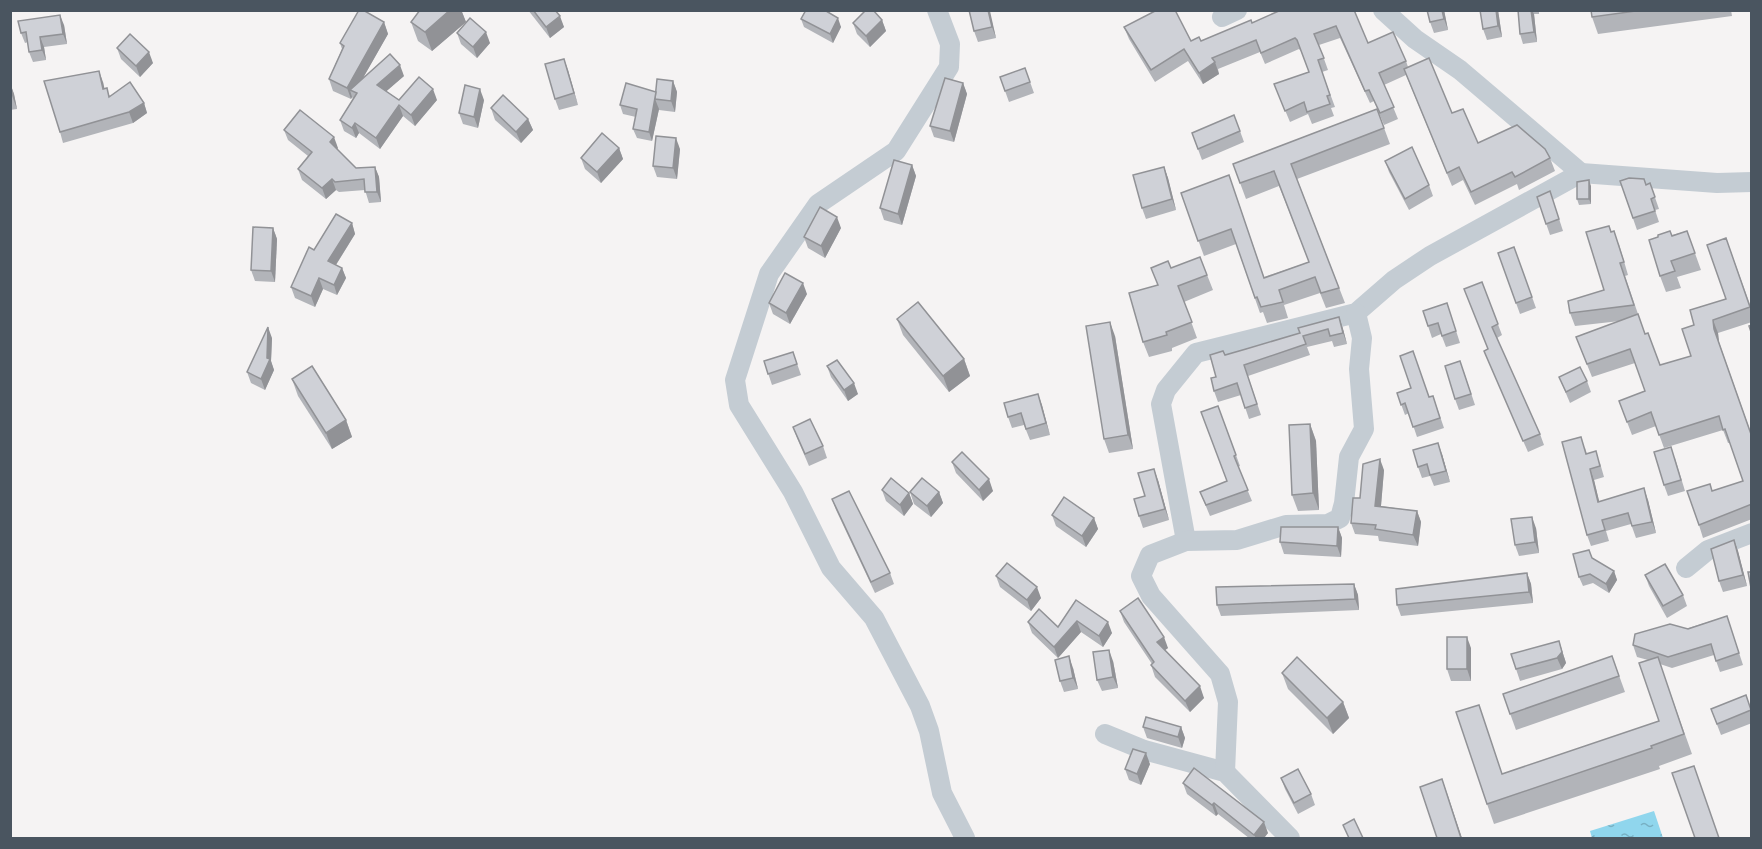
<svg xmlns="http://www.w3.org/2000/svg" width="1762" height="849" font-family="Roboto,sans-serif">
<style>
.water{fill:url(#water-ripples)}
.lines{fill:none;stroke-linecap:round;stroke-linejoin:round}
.minor{stroke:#c4ccd3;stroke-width:20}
.wall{fill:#b2b4b9}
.shaded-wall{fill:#919296}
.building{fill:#cfd1d7;stroke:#919296;stroke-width:1.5}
</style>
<defs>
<pattern id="water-ripples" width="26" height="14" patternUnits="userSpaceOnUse" patternTransform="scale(1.5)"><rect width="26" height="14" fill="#90d6ed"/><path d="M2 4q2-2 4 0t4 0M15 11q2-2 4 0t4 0" fill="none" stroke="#78b0c3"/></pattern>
</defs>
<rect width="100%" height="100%" fill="#f5f3f3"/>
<polygon class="water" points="1654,811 1663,838 1592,838 1590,831"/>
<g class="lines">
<g class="minor">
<polyline points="937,10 950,44 949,67 896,151 818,204 769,274 735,380 739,405 793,492 831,568 874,618 920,706 929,731 942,793 965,838"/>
<polyline points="1383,10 1415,39 1460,70 1581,173"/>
<polyline points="1222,17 1237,10"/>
<polyline points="1186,541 1161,404 1166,390 1196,353 1356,313 1394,280 1430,256 1581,173 1717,183 1752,182"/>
<polyline points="1686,568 1708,550 1752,533"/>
<polyline points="1105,734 1144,750 1225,772 1290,838"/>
<polyline points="1225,772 1228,702 1220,674 1151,596 1141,576 1150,555 1186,541 1237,540 1286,525 1328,524 1340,518 1344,503 1349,457 1364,429 1359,369 1362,338 1356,313"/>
</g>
</g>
<g class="wall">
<polygon points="420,10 463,10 462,12 466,22 432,51 418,41 411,22"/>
<polygon points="528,10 555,10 564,27 550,38"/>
<polygon points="806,10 829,10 830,13 841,27 833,43 804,27 801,19"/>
<polygon points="969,10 989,10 996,38 978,42 974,31"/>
<polygon points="1354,10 1368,43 1406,61 1408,67 1452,113 1478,143 1550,158 1555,171 1519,190 1517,184 1475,205 1463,180 1452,186 1406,75 1384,85 1398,119 1384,125 1374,101 1370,103 1340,38 1319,45 1328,70 1322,72 1335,107 1331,108 1334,116 1312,124 1308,114 1290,122 1274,84 1309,72 1301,51 1299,49 1265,64 1260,52 1218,69 1219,74 1203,84 1188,61 1155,82 1129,39 1124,27 1191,41 1201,41 1252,23"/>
<polygon points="1427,10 1444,10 1448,30 1434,33 1430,22"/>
<polygon points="1498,10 1502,37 1487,40 1483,29"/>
<polygon points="1518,10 1539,10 1539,14 1534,14 1537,42 1523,44 1520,34"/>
<polygon points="1591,10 1731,10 1732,16 1598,34 1592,17"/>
<polygon points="882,20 886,31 870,47 857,34 853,23"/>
<polygon points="384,22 388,34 363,78 404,76 386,91 399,100 437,100 415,126 403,116 380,149 359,133 356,138 344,131 340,120 353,99 352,97 351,99 333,91 329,79 342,49 340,43"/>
<polygon points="64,25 67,44 44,47 46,60 33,62 29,52 28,42 25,43 21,33"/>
<polygon points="457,33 490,43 477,58 461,44"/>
<polygon points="117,48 153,63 140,77 121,59"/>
<polygon points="564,59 578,105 559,110 555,99"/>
<polygon points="1025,68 1034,93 1009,102 1000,77"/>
<polygon points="673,81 677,92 675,112 659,110 659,109 652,141 637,138 633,129 636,117 623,114 620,105 656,92"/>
<polygon points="103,82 104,89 110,96 144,103 147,113 133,123 63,143 60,132"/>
<polygon points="10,83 14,94 17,109 10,110"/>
<polygon points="963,83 967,94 954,142 934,137 930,126"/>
<polygon points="484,100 478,128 463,124 459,113"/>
<polygon points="491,108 528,119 533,130 521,143 495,120"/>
<polygon points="1377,109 1390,144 1297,179 1345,303 1326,308 1320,293 1284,305 1288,318 1267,323 1263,312 1260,313 1236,244 1204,256 1181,193 1229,175 1264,277 1309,262 1279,186 1246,199 1233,164"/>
<polygon points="284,130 338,148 337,149 356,168 375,167 379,177 381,202 369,203 365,190 339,192 336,190 326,199 302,180 298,169 308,156 288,140"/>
<polygon points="1240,131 1244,142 1202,160 1192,133"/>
<polygon points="619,148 623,159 601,183 585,169 581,158"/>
<polygon points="680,149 677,179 657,177 653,166"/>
<polygon points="1385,161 1429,185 1433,196 1409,210 1389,172"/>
<polygon points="912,165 916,176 902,225 884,220 880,208"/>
<polygon points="1164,167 1168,178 1176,210 1146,219 1142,208"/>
<polygon points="1620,181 1646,185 1650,183 1659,209 1655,210 1659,222 1637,230"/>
<polygon points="1591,186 1591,204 1579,205 1577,199"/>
<polygon points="1550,191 1563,231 1550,235 1537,197"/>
<polygon points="352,223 355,234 336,265 342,268 346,278 337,295 323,289 315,307 295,298 291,287 314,250"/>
<polygon points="273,228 277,239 275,282 255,281 251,270"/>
<polygon points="841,228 825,258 808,248 804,237"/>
<polygon points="1687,231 1701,270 1677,277 1681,288 1666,292 1660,276 1672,235"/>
<polygon points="1611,232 1619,244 1628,275 1625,276 1638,314 1645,334 1660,365 1691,356 1694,325 1726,299 1726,238 1752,310 1752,322 1718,333 1719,342 1752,436 1752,519 1703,538 1699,525 1712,491 1743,481 1730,443 1728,443 1723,430 1664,448 1656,426 1632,435 1619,401 1645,391 1635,363 1592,377 1576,337 1620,321 1575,326 1570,313 1604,290"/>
<polygon points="1514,247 1536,308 1520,314 1498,253"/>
<polygon points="1200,257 1213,290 1184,302 1197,338 1172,348 1172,351 1149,357 1143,342 1157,285 1171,268"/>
<polygon points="1482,282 1502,335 1497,338 1540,434 1544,445 1528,452 1484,351 1488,349"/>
<polygon points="807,294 790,324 773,314 769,303"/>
<polygon points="1447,303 1460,343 1446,347 1441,334 1432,338 1423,311"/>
<polygon points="1339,317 1343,329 1347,344 1334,347 1332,341 1307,347 1310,355 1248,376 1261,415 1249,419 1241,395 1218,402 1214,391 1216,377 1225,355 1300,333"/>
<polygon points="897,319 964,359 970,376 949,392 903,335"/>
<polygon points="1115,336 1133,449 1109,453 1104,439"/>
<polygon points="272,338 271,361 274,370 265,390 251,383 247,372"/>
<polygon points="793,352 801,375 772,385 764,361"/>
<polygon points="827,366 858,394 848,401 831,377"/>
<polygon points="1464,372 1475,405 1459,410 1455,399"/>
<polygon points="1559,377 1587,381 1591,392 1570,403"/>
<polygon points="292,379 346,420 352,437 332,449 298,396"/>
<polygon points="1397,393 1429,397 1433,396 1444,428 1417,437 1409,413 1405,415"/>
<polygon points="1038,394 1050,435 1030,440 1024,425 1012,428 1008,417"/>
<polygon points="1218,406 1240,466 1238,467 1252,501 1210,516 1200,492 1227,482"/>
<polygon points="1310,424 1316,441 1319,510 1298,511 1292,495"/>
<polygon points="793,427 823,446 827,458 809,466 797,438"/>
<polygon points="1585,448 1587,454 1600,463 1604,477 1594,480 1599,501 1648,500 1656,533 1636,538 1631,524 1606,531 1609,541 1591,546 1587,535"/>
<polygon points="1442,454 1450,482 1434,486 1430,476 1422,478 1418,467"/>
<polygon points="1675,458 1685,491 1668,496 1664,485"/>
<polygon points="952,462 993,491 983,501 956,473"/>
<polygon points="1384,470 1381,506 1417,511 1421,522 1418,546 1379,541 1378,536 1355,534 1351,523 1360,498"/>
<polygon points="1158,480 1169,520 1143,528 1139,516 1145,496"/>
<polygon points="882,490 909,493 913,504 904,516 886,501"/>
<polygon points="910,492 939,492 943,503 931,517 914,504"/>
<polygon points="832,499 890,573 894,584 875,593 836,510"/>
<polygon points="1052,515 1094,518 1098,529 1086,547 1056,526"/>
<polygon points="1338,527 1342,538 1341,557 1284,554 1280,542"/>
<polygon points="1536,528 1539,553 1519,556 1515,545"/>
<polygon points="1734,540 1738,551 1747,586 1723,592 1719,581"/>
<polygon points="1592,558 1614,571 1617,580 1609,593 1593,583 1583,586 1579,577"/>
<polygon points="1527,573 1531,584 1533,603 1401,616 1397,605"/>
<polygon points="1645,575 1683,595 1687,606 1667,618 1649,586"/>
<polygon points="996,576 1041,598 1031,611 1000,587"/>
<polygon points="1354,584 1358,595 1359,610 1221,616 1217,605"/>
<polygon points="1076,600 1112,633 1103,647 1081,632 1058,658 1032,633 1028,622 1058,627"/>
<polygon points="1120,611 1168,648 1165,650 1204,698 1190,712 1155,677 1151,665 1152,664 1124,622"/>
<polygon points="1727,616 1743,665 1720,672 1714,655 1672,668 1660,664 1692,754 1659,766 1660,769 1494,824 1487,804 1479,705 1502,774 1659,721 1648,660 1637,657 1633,645"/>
<polygon points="1559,641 1566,663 1562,669 1520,681 1516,669"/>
<polygon points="1471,648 1471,681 1451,681 1447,669"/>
<polygon points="1612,656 1625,692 1516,730 1503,694"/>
<polygon points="1113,661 1118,688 1102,691 1097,680"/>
<polygon points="1073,668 1078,689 1064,692 1060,681"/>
<polygon points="1282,673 1343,702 1349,718 1333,734 1288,689"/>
<polygon points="1746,695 1752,711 1752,723 1721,735 1711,709"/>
<polygon points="1143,727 1181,727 1185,738 1182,748 1147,738"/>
<polygon points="1150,764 1141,785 1129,780 1125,769"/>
<polygon points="1281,778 1311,794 1315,805 1298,814 1285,789"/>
<polygon points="1183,783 1268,833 1264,838 1249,838 1218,814 1216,816 1187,794"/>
</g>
<g class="shaded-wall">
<polygon points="450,10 463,10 462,12 466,22 432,51 425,32"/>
<polygon points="988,10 990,11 996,38 992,27"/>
<polygon points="1442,10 1444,10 1448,30 1444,19"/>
<polygon points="1496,10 1498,10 1502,37 1498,26"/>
<polygon points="1531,10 1532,10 1534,14 1537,42 1534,32"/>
<polygon points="60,15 64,25 67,44 63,34"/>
<polygon points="560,16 564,27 550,38 546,27"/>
<polygon points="838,18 841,27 833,43 830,34"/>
<polygon points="882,20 886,31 870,47 866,36"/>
<polygon points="384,22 388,34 355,92 350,90 352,97 351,99 347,88"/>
<polygon points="486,32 490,43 477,58 473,47"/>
<polygon points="40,37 44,47 46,60 42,50"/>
<polygon points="149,52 153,63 140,77 136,66"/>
<polygon points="564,59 568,70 578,105 574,93"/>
<polygon points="1215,62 1219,74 1203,84 1199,73"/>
<polygon points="400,65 404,76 381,96 377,85"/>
<polygon points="99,71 103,82 107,100 103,89"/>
<polygon points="673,81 677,92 675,112 671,101"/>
<polygon points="10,83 14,94 17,109 11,93"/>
<polygon points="963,83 967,94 954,142 950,131"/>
<polygon points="433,89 437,100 415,126 411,115"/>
<polygon points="480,89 484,100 478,128 474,117"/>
<polygon points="655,99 659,109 652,141 649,132"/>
<polygon points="144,103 147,113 133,123 129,112"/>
<polygon points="399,105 403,116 380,149 376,138"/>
<polygon points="528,119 533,130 521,143 516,132"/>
<polygon points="355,123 359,133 356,138 352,128"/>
<polygon points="334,137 338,148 334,153 330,142"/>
<polygon points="676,138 680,149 677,179 673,168"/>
<polygon points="619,148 623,159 601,183 597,172"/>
<polygon points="912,165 916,176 902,225 898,214"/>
<polygon points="375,167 379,177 381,202 377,192"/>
<polygon points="1164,167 1168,178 1176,210 1172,199"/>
<polygon points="332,179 336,190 326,199 322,188"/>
<polygon points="1589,180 1591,186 1591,204 1589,199"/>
<polygon points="837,217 841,228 825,258 821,246"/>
<polygon points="352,223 355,234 332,271 328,261"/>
<polygon points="273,228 277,239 275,282 271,271"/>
<polygon points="342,268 346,278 337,295 334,285"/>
<polygon points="319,278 323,289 315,307 311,296"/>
<polygon points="803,283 807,294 790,324 786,313"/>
<polygon points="1339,317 1343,329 1347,344 1343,333"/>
<polygon points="1713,320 1718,333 1719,342 1714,329"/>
<polygon points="1110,322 1115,336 1133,449 1128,435"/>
<polygon points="268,327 272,338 271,361 274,370 265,390 261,379 267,358"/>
<polygon points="964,359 970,376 949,392 943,376"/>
<polygon points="854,383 858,394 848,401 844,390"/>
<polygon points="1038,394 1042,405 1050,435 1046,423"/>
<polygon points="346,420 352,437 332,449 326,433"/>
<polygon points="1310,424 1316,441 1319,510 1313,493"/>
<polygon points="1438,443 1442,454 1450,482 1446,471"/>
<polygon points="1380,459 1384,470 1380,517 1375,506"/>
<polygon points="1154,469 1158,480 1169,520 1165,509"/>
<polygon points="1590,469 1594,480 1602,513 1598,502"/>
<polygon points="989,479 993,491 983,501 979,490"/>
<polygon points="1644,488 1648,500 1656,533 1652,522"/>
<polygon points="939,492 943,503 931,517 927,506"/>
<polygon points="909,493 913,504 904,516 900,505"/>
<polygon points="1417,511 1421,522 1418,546 1413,535"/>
<polygon points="1532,517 1536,528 1539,553 1535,542"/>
<polygon points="1094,518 1098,529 1086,547 1082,536"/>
<polygon points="1338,527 1342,538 1341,557 1337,546"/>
<polygon points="1734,540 1738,551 1747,586 1743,575"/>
<polygon points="1614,571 1617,580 1609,593 1606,584"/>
<polygon points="1527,573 1531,584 1533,603 1529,592"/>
<polygon points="1354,584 1358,595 1359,610 1355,599"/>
<polygon points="1037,587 1041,598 1031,611 1027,600"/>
<polygon points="1077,621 1081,632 1058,658 1054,647"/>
<polygon points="1108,622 1112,633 1103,647 1099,636"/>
<polygon points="1164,637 1168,648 1161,653 1157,642"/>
<polygon points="1467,637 1471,648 1471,681 1467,669"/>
<polygon points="1559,641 1566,663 1562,669 1557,658"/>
<polygon points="1109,650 1113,661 1118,688 1113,677"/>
<polygon points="1069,656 1073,668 1078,689 1073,678"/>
<polygon points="1200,686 1204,698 1190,712 1185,701"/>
<polygon points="1343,702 1349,718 1333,734 1327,718"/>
<polygon points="1181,727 1185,738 1182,748 1178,737"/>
<polygon points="1146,753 1150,764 1141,785 1137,774"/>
<polygon points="1442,779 1448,796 1462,838 1461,838"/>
<polygon points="1214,803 1218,814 1216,816 1212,805"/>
<polygon points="1264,822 1268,833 1264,838 1256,838 1254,835"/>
</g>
<g class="building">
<polygon points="359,10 363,10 384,22 347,88 329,79 344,46 340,43"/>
<polygon points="420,10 450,10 425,32 411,22"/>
<polygon points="533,10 555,10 560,16 546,27"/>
<polygon points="806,10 826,10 826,11 838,18 830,34 801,19"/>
<polygon points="866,10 873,10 882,20 866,36 853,23"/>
<polygon points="969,10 988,10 992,27 974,31"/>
<polygon points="1157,10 1175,10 1191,41 1199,37 1201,41 1251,20 1252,23 1281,10 1354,10 1368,43 1393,32 1406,61 1379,73 1394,107 1380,113 1369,90 1365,91 1336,26 1314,34 1324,58 1318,60 1330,95 1327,96 1330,104 1307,112 1304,102 1285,111 1274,84 1309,72 1297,40 1295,38 1261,53 1256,40 1212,58 1215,62 1199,73 1184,49 1151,70 1124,27"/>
<polygon points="1427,10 1442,10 1444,19 1430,22"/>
<polygon points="1480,10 1496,10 1498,26 1483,29"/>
<polygon points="1518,10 1531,10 1534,32 1520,34"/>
<polygon points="1591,10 1643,10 1592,17"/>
<polygon points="60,15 63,34 40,37 42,50 29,52 26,32 21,33 18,21"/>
<polygon points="470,18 486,32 473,47 457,33"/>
<polygon points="130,34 149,52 136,66 117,48"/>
<polygon points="390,54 400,65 377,85 399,100 419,77 433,89 411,115 399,105 376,138 355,123 352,128 340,120 357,93 350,90"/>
<polygon points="1429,58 1452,113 1463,109 1478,143 1517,125 1545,149 1550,158 1515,177 1512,172 1471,192 1459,167 1447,173 1404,69"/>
<polygon points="564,59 574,93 555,99 545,64"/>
<polygon points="1025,68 1030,82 1005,91 1000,77"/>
<polygon points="99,71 103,89 107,88 109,97 130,82 144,103 129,112 60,132 44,81"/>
<polygon points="945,78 963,83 950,131 930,126"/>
<polygon points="657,79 673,81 671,101 655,99"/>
<polygon points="626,83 656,92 649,132 633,129 637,109 620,105"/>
<polygon points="465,85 480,89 474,117 459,113"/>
<polygon points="503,95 528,119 516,132 491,108"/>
<polygon points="1377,109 1384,128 1291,164 1339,288 1321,293 1315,277 1279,290 1283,302 1261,307 1257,297 1255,298 1231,229 1198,241 1181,193 1229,175 1264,278 1309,262 1274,171 1240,183 1233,164"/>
<polygon points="300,110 334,137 330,142 356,168 375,167 377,192 365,192 364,179 335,182 332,179 322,188 298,169 312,152 284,130"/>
<polygon points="1234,115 1240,131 1198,149 1192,133"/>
<polygon points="602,133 619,148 597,172 581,158"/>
<polygon points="656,136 676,138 673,168 653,166"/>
<polygon points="1412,147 1429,185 1405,199 1385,161"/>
<polygon points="894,160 912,165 898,214 880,208"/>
<polygon points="1164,167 1172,199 1142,208 1133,175"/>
<polygon points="1629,178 1644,179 1646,185 1650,183 1655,197 1651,199 1655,211 1633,218 1620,181"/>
<polygon points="1589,180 1589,199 1577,199 1577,182"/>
<polygon points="1550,191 1559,219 1546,224 1537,197"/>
<polygon points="820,207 837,217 821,246 804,237"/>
<polygon points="336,214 352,223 328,261 342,268 334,285 319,278 311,296 291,287 309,247 314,250"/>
<polygon points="1609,226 1611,232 1614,231 1624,262 1620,263 1634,305 1570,313 1568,301 1604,290 1586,232"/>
<polygon points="253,227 273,228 271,271 251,270"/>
<polygon points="1670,231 1672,236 1687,231 1695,253 1671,261 1675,271 1660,276 1649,240 1658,237 1658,235"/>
<polygon points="1726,238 1750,307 1713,320 1714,329 1752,437 1752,504 1699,525 1687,491 1710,484 1712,491 1743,481 1725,429 1723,430 1719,416 1659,435 1651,412 1627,422 1619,401 1645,391 1630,349 1587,364 1576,337 1638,314 1645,334 1648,333 1660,365 1691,356 1682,329 1694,325 1690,310 1726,299 1707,245"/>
<polygon points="1514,247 1532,297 1516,303 1498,253"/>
<polygon points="1200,257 1207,275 1178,286 1192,322 1166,332 1167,335 1143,342 1129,293 1158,285 1151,268 1168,261 1171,268"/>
<polygon points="785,273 803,283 786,313 769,303"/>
<polygon points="1482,282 1498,324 1492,327 1540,434 1523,441 1484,351 1488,349 1464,289"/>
<polygon points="918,302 964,359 943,376 897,319"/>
<polygon points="1447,303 1456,331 1442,336 1438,323 1428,326 1423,311"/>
<polygon points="1339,317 1343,333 1330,336 1328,329 1303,336 1306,344 1244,365 1257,404 1245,408 1237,383 1214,391 1211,378 1216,377 1210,355 1223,351 1225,355 1246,349 1300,333 1298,328"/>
<polygon points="1110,322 1128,435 1104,439 1086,326"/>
<polygon points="1752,325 1752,335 1749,326"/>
<polygon points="268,327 267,358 270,359 261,379 247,372"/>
<polygon points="1413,351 1429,397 1433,396 1440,418 1413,427 1405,403 1401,405 1397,393 1411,388 1400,356"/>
<polygon points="793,352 797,364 768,374 764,361"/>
<polygon points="837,360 854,383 844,390 827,366"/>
<polygon points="1460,361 1471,394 1455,399 1445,366"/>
<polygon points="312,366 346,420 326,433 292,379"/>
<polygon points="1580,367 1587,381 1566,392 1559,377"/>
<polygon points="1038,394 1046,423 1026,429 1021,413 1008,417 1004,403"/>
<polygon points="1218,406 1236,455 1234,456 1248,490 1206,505 1200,492 1227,481 1201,412"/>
<polygon points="810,419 823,446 805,454 793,427"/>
<polygon points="1310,424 1313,493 1292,495 1289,425"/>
<polygon points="1581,437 1586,454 1596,451 1600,466 1590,469 1598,502 1644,488 1652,522 1632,526 1628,513 1602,520 1605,530 1587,535 1562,442"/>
<polygon points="1438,443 1446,471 1430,475 1427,464 1418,467 1413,450"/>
<polygon points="1671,447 1681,480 1664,485 1654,452"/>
<polygon points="962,452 989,479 979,490 952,462"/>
<polygon points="1380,459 1375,506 1417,511 1413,535 1375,529 1376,525 1351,523 1353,498 1360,498 1363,464"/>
<polygon points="1154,469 1165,509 1139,516 1134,499 1145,496 1138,473"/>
<polygon points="891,478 909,493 900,505 882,490"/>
<polygon points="922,478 939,492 927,506 910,492"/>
<polygon points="849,491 890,573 871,582 832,499"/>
<polygon points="1064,497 1094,518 1082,536 1052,515"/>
<polygon points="1532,517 1535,542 1515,545 1511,519"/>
<polygon points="1281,527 1338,527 1337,546 1280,542"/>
<polygon points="1734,540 1743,575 1719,581 1711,549"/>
<polygon points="1589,550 1592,558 1614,571 1606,584 1590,574 1579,577 1573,554"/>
<polygon points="1007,563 1037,587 1027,600 996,576"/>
<polygon points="1665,564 1683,595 1663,606 1645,575"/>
<polygon points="1748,572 1752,572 1752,593"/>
<polygon points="1527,573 1529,592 1397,605 1396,589"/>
<polygon points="1354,584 1355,599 1217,605 1216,587"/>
<polygon points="1138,598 1164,637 1157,642 1200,686 1185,701 1151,665 1154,662 1120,611"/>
<polygon points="1076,600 1108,622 1099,636 1077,621 1054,647 1028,622 1039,609 1058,627"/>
<polygon points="1727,616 1739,653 1716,661 1711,644 1668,657 1633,645 1635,634 1670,624 1688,629"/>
<rect x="1447" y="637" width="20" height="32"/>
<polygon points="1559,641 1562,652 1557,658 1516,669 1511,654"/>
<polygon points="1109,650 1113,677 1097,680 1093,652"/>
<polygon points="1069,656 1073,678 1060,681 1055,660"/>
<polygon points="1612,656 1619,676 1510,714 1503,694"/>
<polygon points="1297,657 1343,702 1327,718 1282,673"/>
<polygon points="1658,657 1684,734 1651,746 1652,748 1487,804 1456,712 1479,705 1502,774 1659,721 1639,663"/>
<polygon points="1746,695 1751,710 1717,724 1711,709"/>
<polygon points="1146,717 1181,727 1178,737 1143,727"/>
<polygon points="1133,749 1146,753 1137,774 1125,769"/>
<polygon points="1694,766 1719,838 1695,838 1672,773"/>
<polygon points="1194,768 1264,822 1254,835 1214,803 1212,805 1183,783"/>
<polygon points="1298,769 1311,794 1294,803 1281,778"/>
<polygon points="1442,779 1461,838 1437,838 1420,787"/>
<polygon points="1354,819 1363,838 1349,838 1343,825"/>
</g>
<rect width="1762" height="849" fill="none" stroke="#4a5560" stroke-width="24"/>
</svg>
